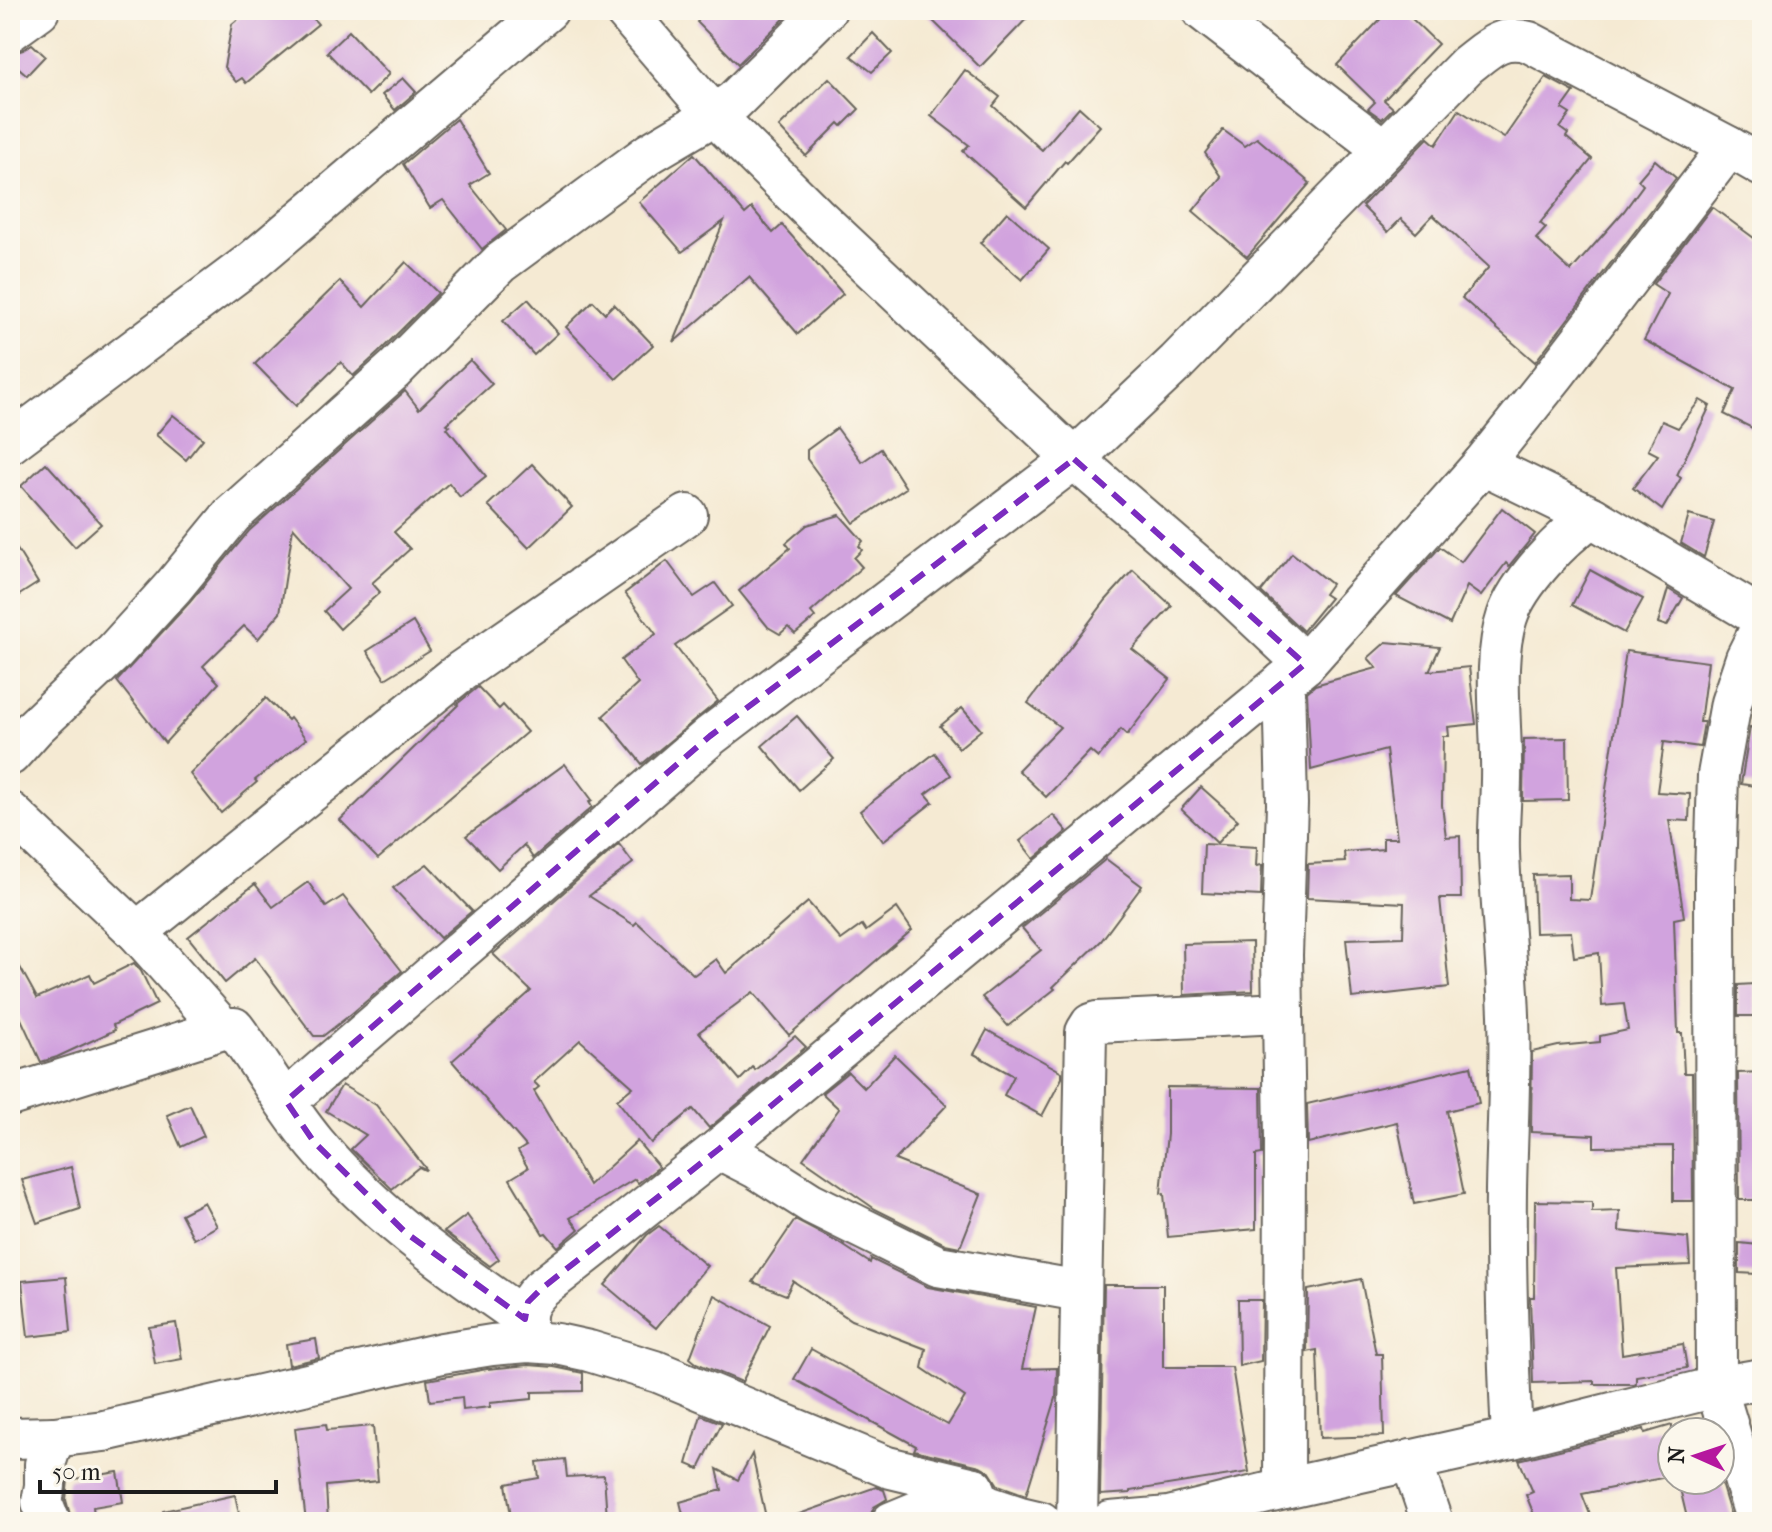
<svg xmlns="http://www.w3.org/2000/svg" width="1772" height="1532" font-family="'IM FELL French Canon',serif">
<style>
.building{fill:#d1a3de}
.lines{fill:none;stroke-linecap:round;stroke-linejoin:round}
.minor-casing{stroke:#68645c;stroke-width:44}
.minor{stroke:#fff;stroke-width:40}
.marked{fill:none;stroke:#7b2cbf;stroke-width:6;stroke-dasharray:16 10;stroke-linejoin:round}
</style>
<rect width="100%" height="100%" fill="#fbf7ec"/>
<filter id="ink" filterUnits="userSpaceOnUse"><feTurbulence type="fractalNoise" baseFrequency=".0125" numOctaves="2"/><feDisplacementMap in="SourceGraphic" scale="16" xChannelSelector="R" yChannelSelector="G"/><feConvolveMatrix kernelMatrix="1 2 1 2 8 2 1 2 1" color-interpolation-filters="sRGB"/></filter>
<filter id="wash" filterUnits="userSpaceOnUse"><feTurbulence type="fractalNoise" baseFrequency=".006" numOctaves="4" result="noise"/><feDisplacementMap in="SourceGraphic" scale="32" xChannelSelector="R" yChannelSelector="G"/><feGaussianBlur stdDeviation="1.8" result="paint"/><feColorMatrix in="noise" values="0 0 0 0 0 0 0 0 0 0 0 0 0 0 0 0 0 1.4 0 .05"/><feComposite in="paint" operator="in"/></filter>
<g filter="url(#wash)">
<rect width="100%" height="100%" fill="#f5ead3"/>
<g id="blocks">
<g class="building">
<polygon points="249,10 306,10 318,24 246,83 242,78 236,82 224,67 232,24"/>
<polygon points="708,10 793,10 738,64 697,22"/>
<polygon points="922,10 1035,10 980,67"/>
<polygon points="1389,10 1403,10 1438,44 1384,100 1393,108 1382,119 1368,109 1375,102 1337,65"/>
<polygon points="349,31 389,74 368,95 327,52"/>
<polygon points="873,33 892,53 872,72 851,56"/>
<polygon points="32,44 45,56 27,75 10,60 10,54 23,50"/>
<polygon points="965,70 1000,97 993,106 1042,150 1079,107 1100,126 1067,163 1065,161 1026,207 963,151 969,145 931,116"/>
<polygon points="1546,77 1574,92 1562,109 1570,114 1560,128 1568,134 1566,137 1592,159 1540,223 1546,228 1536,239 1571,271 1624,211 1643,185 1638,180 1655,160 1676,178 1535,362 1462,298 1489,267 1433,215 1416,233 1401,219 1388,232 1362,206 1428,138 1436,145 1459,110 1504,138"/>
<polygon points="403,78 416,92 395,110 382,95"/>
<polygon points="829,78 859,109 842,126 839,123 806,156 779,127"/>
<polygon points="456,119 489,173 470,185 506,230 482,249 443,200 430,208 403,164"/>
<polygon points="1223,130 1245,146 1257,138 1310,183 1247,257 1193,211 1221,177 1205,153"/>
<polygon points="694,154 745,214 752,208 773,233 782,225 843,294 798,334 749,277 674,342 724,221 682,252 639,202"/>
<polygon points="1712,207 1762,244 1762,433 1724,414 1735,390 1644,340 1668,294 1653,284"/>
<polygon points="1007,212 1049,249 1022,280 980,243"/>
<polygon points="406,262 438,293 378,353 353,376 341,362 296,406 255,364 340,281 364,307"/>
<polygon points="528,299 558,333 534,355 503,321"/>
<polygon points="593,301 605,313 614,304 653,345 616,379 566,327"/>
<polygon points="470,360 492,384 447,424 450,426 447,428 486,476 460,497 449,483 394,532 410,549 372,583 380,592 340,629 324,611 348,589 293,527 280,613 258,639 244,626 203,666 219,683 165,743 117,681 190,602 249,531 405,391 419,409"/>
<polygon points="1700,400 1710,406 1677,475 1681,478 1662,510 1633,488 1658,455 1648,450 1662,421 1678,428"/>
<polygon points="173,415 203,439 186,460 156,435"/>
<polygon points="837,428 862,462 881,449 906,488 854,523 807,459 807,450"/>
<polygon points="46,463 101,524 75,547 21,486"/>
<polygon points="532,464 572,507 529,548 488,505"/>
<polygon points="1502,508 1535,534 1509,566 1506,563 1481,596 1467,586 1450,624 1396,596 1440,547 1461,562"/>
<polygon points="840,515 863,541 859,546 862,550 854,558 862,567 811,612 815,617 795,634 788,627 780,634 768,627 739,591 790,548 786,543 807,525"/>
<polygon points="1689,515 1714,522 1704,557 1681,543"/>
<polygon points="10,538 38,583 10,601"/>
<polygon points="1292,553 1331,584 1324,594 1330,598 1303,631 1261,592"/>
<polygon points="667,561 694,597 715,583 732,606 675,646 718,701 642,764 603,716 638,684 621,660 656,634 625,593"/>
<polygon points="1133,570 1172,606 1132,649 1170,679 1127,735 1121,729 1098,758 1090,751 1046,797 1018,770 1060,727 1028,703 1106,600"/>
<polygon points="1590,570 1643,599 1624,633 1572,605"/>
<polygon points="1668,589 1683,598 1667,626 1658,623"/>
<polygon points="413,622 430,651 385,679 367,651"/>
<polygon points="1386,642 1440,647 1429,671 1469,667 1476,724 1448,727 1449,736 1443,736 1442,805 1446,837 1460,836 1461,898 1440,898 1449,987 1352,998 1346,939 1403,937 1404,903 1307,898 1308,864 1345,862 1344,852 1383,849 1383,838 1397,838 1386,750 1311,770 1307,692 1315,685 1377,668 1368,658"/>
<polygon points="1626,651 1708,662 1700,722 1704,722 1700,747 1664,742 1657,792 1690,794 1689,821 1669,820 1684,917 1674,919 1678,1033 1682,1033 1684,1073 1692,1073 1693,1201 1673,1201 1673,1146 1594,1147 1594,1135 1531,1132 1532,1052 1558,1046 1600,1042 1600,1036 1628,1030 1624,1004 1602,1006 1599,953 1574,957 1571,932 1535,933 1533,875 1569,874 1569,899 1590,900"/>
<polygon points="478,687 499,709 503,705 527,732 378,859 340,820 458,705 457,704"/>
<polygon points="266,698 288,720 290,718 306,739 255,780 257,782 221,813 190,774"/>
<polygon points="962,708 981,730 959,748 940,726"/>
<polygon points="797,716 834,759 799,790 762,746"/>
<polygon points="1750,727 1762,728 1762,787 1741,784"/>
<polygon points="1567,738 1568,800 1523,801 1524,739"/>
<polygon points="935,753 951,775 926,794 933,802 883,841 860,811"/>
<polygon points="565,764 592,800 589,802 592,807 533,858 524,845 498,869 466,836"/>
<polygon points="1201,787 1238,820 1217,843 1181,809"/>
<polygon points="1053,815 1067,831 1034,859 1020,841"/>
<polygon points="619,844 633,863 589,896 634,925 637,922 694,975 716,959 726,973 808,902 841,940 862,925 866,931 897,908 912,930 789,1035 753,992 699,1032 740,1080 753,1067 755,1070 795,1036 806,1047 709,1128 693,1109 651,1143 617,1100 633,1087 580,1040 534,1082 539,1087 534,1091 589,1185 637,1141 659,1167 638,1183 635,1179 570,1218 579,1229 558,1247 546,1233 543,1234 510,1179 528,1168 518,1151 526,1146 452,1061 531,991 493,954"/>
<polygon points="1204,844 1257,847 1256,866 1262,865 1261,896 1202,893"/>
<polygon points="1106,859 1142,886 1101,941 1053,987 1055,989 1008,1026 982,997 1041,950 1022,928"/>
<polygon points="427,864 472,911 440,938 393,888"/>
<polygon points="308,882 326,907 343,896 402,971 350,1015 323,1036 314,1036 255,958 225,983 188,937 255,884 273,907"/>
<polygon points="1252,942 1253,991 1184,995 1183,944"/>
<polygon points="10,949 37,998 90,974 94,983 134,963 141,971 157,1004 113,1025 115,1030 57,1057 41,1062 10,995"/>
<polygon points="1754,984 1756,1016 1738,1016 1738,985"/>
<polygon points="987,1030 1062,1072 1062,1078 1042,1116 1004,1095 1014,1076 974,1054"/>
<polygon points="895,1055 947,1105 895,1160 981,1194 960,1247 945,1244 875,1209 803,1159 839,1109 822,1093 848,1072 864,1088"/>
<polygon points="1471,1066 1479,1103 1447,1111 1464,1194 1414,1204 1397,1122 1308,1143 1307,1104"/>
<polygon points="1762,1072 1762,1119 1759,1118 1760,1200 1739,1200 1738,1073"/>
<polygon points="342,1085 376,1105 426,1169 425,1170 419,1167 392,1189 355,1153 351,1149 366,1135 326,1111"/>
<polygon points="1167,1087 1261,1088 1262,1154 1256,1155 1256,1229 1168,1237 1164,1194 1161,1193 1167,1134"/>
<polygon points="190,1105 204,1136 181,1147 167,1115"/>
<polygon points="71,1167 80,1209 37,1223 22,1180"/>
<polygon points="1535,1201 1592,1202 1592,1212 1620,1211 1619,1231 1688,1238 1690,1265 1616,1268 1622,1354 1683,1344 1687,1368 1636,1376 1636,1383 1634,1384 1594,1384 1594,1381 1533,1383 1530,1297 1534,1297"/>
<polygon points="204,1202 217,1226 194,1239 181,1214"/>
<polygon points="467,1215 499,1259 490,1266 444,1232"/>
<polygon points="795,1220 841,1244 870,1263 871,1259 928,1287 1036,1307 1022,1369 1057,1368 1056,1398 1026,1495 998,1485 989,1471 980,1466 914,1450 916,1446 794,1379 811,1349 948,1425 965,1397 922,1368 926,1349 851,1320 793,1281 786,1295 753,1282"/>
<polygon points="659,1226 707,1266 656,1328 605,1285 647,1235"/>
<polygon points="1739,1243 1759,1245 1757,1274 1739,1273"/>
<polygon points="66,1277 71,1332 28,1337 22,1281"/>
<polygon points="1361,1279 1376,1354 1382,1354 1384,1436 1320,1438 1317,1350 1307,1352 1308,1290"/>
<polygon points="1104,1285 1163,1285 1163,1367 1232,1367 1249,1472 1130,1491 1130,1493 1100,1495"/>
<polygon points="714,1295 770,1326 742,1382 696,1363 690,1358"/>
<polygon points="1238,1300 1262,1300 1261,1361 1239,1366"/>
<polygon points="176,1323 182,1359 155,1364 149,1327"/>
<polygon points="316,1339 319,1358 289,1365 286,1344"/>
<polygon points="529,1365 554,1367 583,1373 583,1391 532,1392 532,1399 490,1403 490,1407 463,1410 462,1397 430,1401 427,1380 487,1369"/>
<polygon points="701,1415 722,1423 699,1469 687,1464"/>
<polygon points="326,1424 327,1430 373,1426 378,1481 326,1486 328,1522 306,1522 295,1428"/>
<polygon points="1672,1425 1672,1476 1582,1494 1593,1522 1537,1522 1526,1495 1533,1492 1519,1460 1644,1429 1645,1433"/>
<polygon points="752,1454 767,1522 685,1522 680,1502 722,1490 717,1469 738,1480"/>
<polygon points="565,1459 567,1477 604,1475 607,1518 574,1520 575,1522 512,1522 506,1484 539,1478 537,1462"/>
<polygon points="118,1472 123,1502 93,1507 95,1522 72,1522 66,1500 68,1480"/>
<polygon points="1678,1480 1720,1480 1732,1520 1724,1522 1688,1522"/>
<polygon points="876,1487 884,1490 887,1499 874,1507 870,1516 853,1522 788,1522 788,1518"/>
<polygon points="235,1495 241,1522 164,1522 163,1511"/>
</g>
</g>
</g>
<g filter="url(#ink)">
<use href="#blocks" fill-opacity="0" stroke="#68645c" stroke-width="2"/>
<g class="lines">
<defs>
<g id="minor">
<polyline points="624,10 714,115 815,215 1074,459 1227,591 1305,664"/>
<polyline points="1202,10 1383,149"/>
<polyline points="10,31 39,10"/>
<polyline points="10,443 254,260 548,10"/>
<polyline points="1483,464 1592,517 1762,618"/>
<polyline points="10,755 36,726 114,652 173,587 232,515 394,370 500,263 650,153 714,115 734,101 826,10"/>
<path d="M10 812 137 932 223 1029 234 1028C262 1065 285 1107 315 1143 374 1214 450 1267 525 1319"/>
<polyline points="137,932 460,672 687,515"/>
<polyline points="10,1096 223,1029"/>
<path d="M286 1101 710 736 1074 459 1177 362 1467 65C1488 49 1500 34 1529 42L1729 147 1762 166"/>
<polyline points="719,1149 756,1168 811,1203 938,1266 1080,1291"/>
<path d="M528 1342C525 1316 522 1308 541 1289L719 1149 1305 664 1483 464 1555 374 1729 147"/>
<polyline points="10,1438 54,1437 104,1431 442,1353 492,1345 528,1342 557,1344 589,1351 658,1372 887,1467 974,1488 981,1504 1020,1517 1041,1522"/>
<path d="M1512 1438C1508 1355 1505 1273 1506 1190 1507 1132 1511 1074 1509 1015 1507 961 1501 906 1499 852 1498 822 1502 792 1501 761 1501 718 1493 658 1507 617 1518 583 1563 536 1592 517"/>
<polyline points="1411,1460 1432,1522"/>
<polyline points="1284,1489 1285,1137 1282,955 1287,804 1284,681"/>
<polyline points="50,1522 42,1502 45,1486 45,1464 54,1437"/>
<polyline points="892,1522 974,1488"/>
<polyline points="1077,1522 1086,1032 1091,1024 1097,1022 1283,1013"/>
<polyline points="1110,1522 1169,1517 1284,1489 1512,1438 1716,1387 1762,1379"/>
<polyline points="1757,1522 1716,1387 1715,878 1718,775 1731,703 1746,658 1762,626"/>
</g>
</defs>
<use href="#minor" class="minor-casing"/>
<use href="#minor" class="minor"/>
</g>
</g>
<path class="marked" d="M1074 459 1305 664 719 1149 541 1289 528 1302 525 1319 406 1233 314 1142 286 1101 710 736Z"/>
<rect width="1772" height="1532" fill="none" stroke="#fbf7ec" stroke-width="40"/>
<g transform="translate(1696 1456) rotate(273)"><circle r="38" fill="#fbf7ec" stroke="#a29f99" stroke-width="2"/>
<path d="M0-6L14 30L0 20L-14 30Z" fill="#b5179e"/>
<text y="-12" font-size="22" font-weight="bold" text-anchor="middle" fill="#1c1c1c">N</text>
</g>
<path d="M40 1480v12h236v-12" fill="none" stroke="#1c1c1c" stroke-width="4"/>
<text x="52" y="1480" font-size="24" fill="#1c1c1c" stroke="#fbf7ec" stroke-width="6" paint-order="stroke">50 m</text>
</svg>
